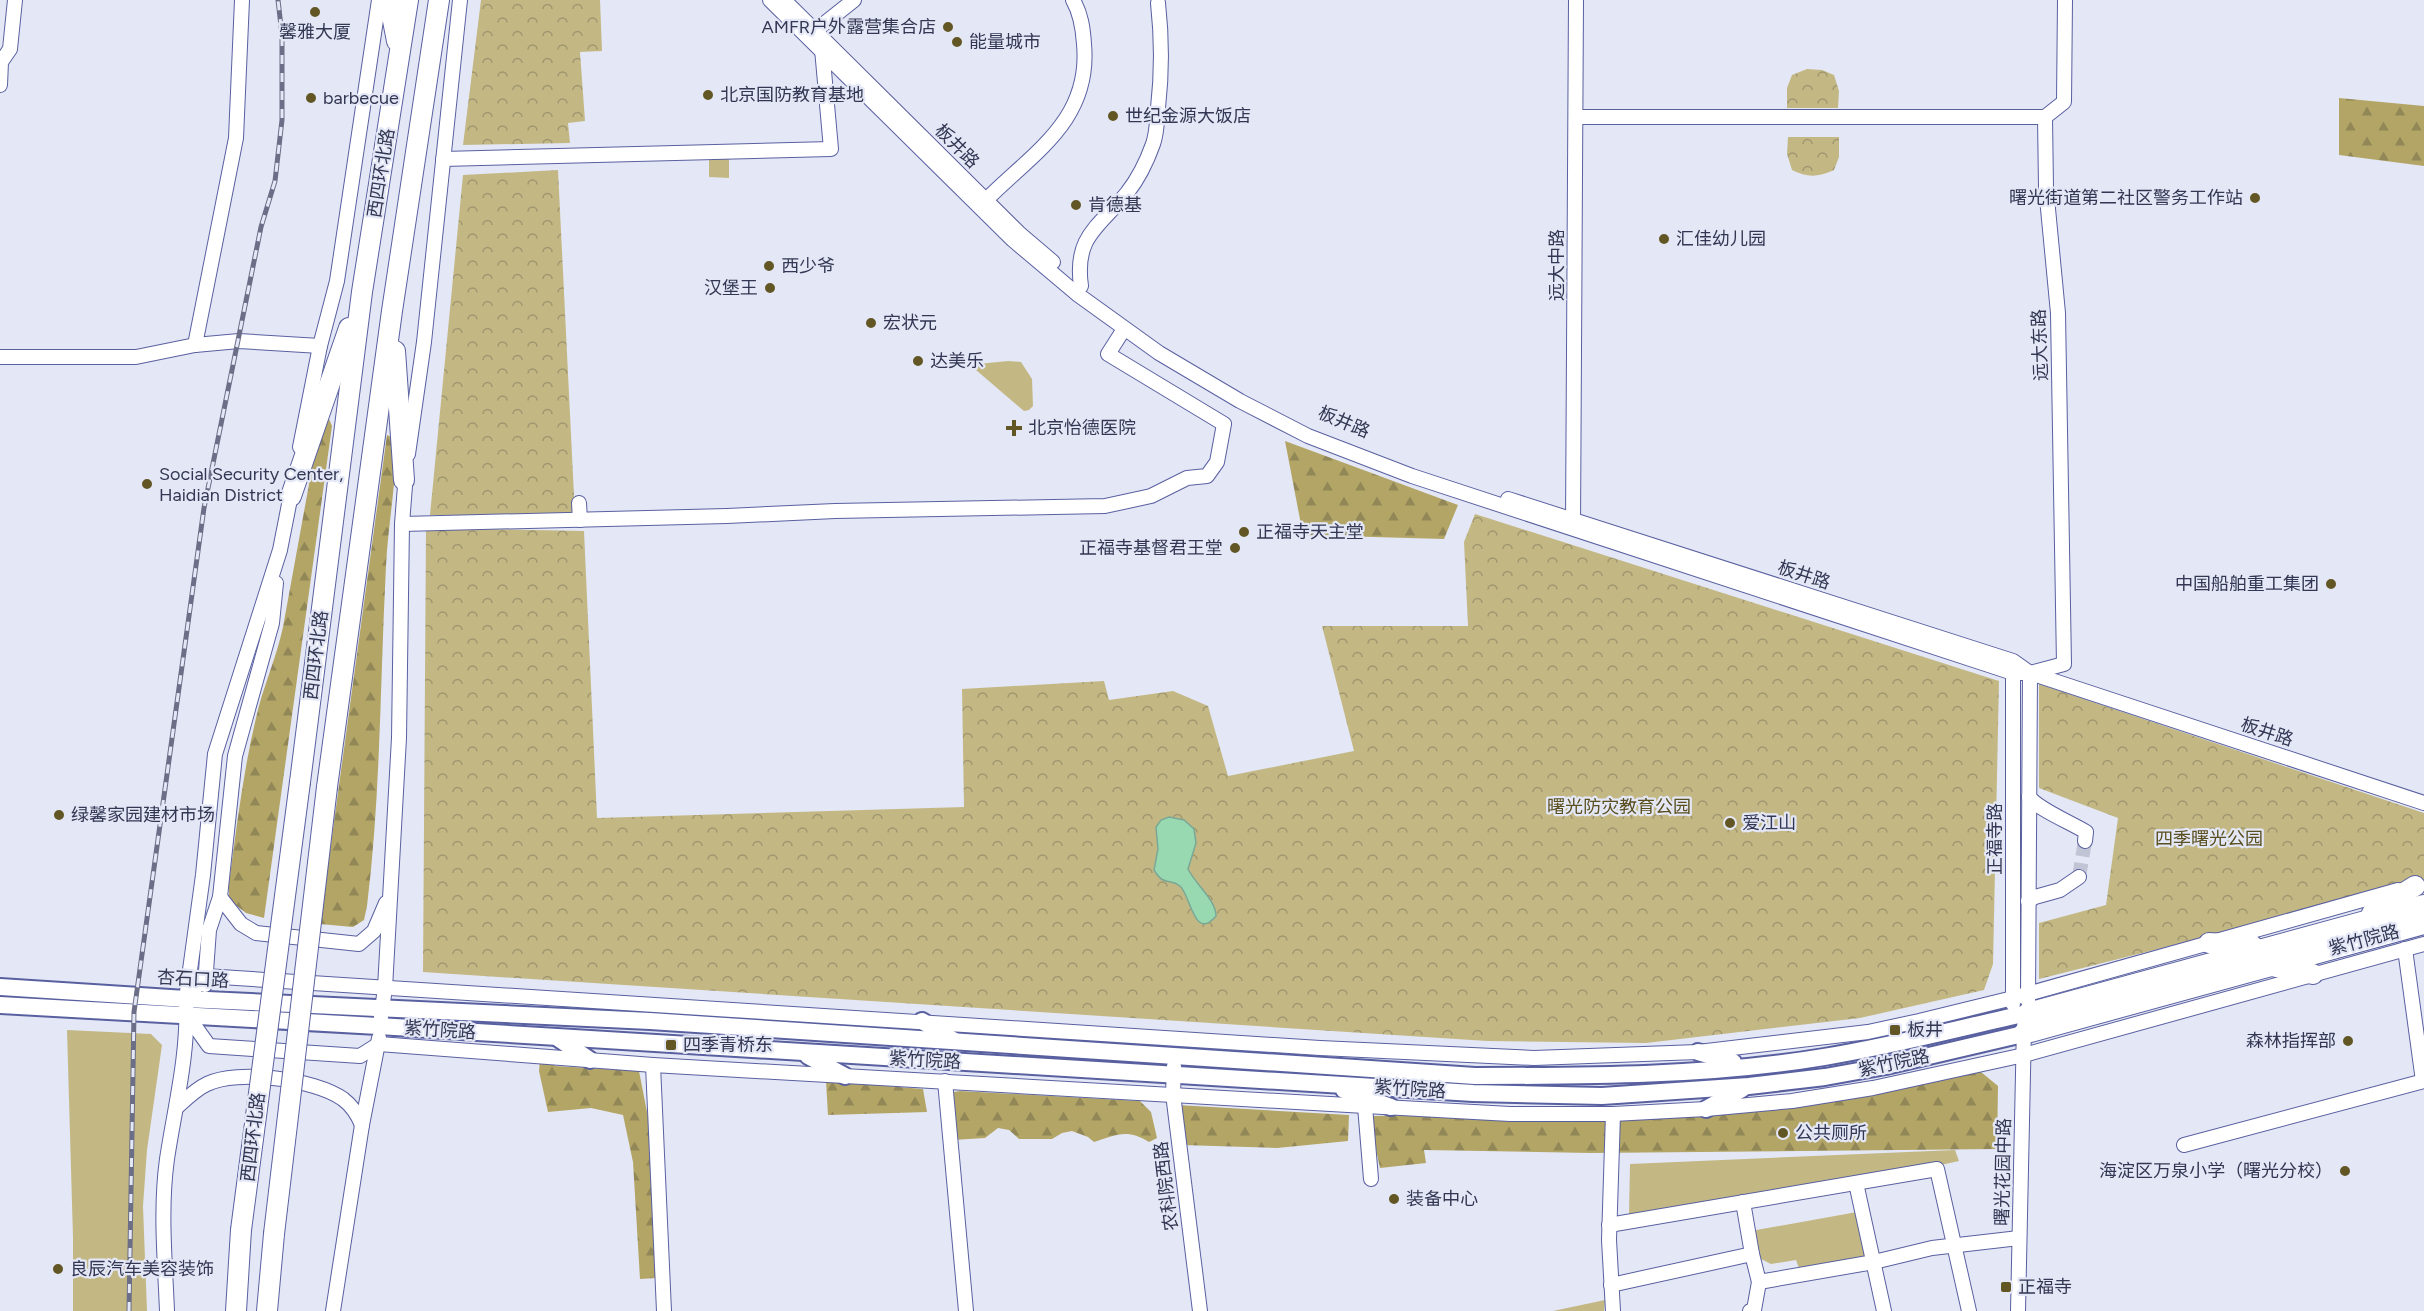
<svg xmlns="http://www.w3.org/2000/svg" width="2424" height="1311" font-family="Figtree,'Noto Sans SC',sans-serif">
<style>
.green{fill:#c3b884}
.forest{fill:url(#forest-firs)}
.park{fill:url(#park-crowns)}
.water{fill:#99d9b2;stroke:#7aa896;stroke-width:1.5}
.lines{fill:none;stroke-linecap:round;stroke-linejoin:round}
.minor-tunnel{stroke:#c1c4d5;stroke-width:14;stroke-dasharray:14 7;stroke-linecap:butt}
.minor-casing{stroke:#5960a0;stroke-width:16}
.major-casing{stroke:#5960a0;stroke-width:20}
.highway-casing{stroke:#5960a0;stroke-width:22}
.minor{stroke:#fff;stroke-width:14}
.major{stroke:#fff;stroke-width:16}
.highway{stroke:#fff;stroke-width:20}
.rail-casing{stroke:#6b6e86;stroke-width:5}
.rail{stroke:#e4e7f6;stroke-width:3;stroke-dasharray:9;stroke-linecap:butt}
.highway-bridge-casing{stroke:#5960a0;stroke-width:22;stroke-linecap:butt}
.highway-bridge{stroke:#fff;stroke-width:20}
.poi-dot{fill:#625724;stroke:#e4e7f6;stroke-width:2}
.labels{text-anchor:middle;stroke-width:4.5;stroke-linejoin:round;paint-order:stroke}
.poi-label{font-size:18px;fill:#333753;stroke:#e4e7f6;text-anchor:start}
.street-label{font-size:18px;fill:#333753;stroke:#e4e7f6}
.park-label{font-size:18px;fill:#5a4f1e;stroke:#e4e7f6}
</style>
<defs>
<pattern id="forest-firs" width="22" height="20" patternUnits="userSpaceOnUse" patternTransform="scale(1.5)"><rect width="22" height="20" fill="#b3a566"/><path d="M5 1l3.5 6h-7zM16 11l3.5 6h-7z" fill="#928757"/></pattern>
<pattern id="park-crowns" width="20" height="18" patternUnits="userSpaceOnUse" patternTransform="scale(1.5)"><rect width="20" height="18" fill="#c3b884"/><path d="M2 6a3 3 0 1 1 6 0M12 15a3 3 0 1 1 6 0" fill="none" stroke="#9f966f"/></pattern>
</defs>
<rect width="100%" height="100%" fill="#e4e7f6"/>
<g class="green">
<polygon points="709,158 729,158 729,178 709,177"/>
<polygon points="1008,361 1021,362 1032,379 1033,406 1029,410 1024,411 976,370 978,364"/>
<polygon points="67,1030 151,1034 162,1045 147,1150 143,1206 147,1311 73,1311 73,1238"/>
<polygon points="1955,1150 1959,1161 1918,1170 1629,1215 1630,1164"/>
<polygon points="1857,1212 1868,1258 1800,1271 1796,1260 1771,1264 1757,1257 1751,1231"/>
<polygon points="1605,1300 1604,1311 1553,1311"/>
</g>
<g class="forest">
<polygon points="2339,98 2424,106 2424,166 2339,155"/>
<path d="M329 419 332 426 264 918 246 913 229 900V883C237 824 244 764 259 706 266 680 277 655 283 627L316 446 322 423Z"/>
<path d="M387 435 396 439C397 481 388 523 386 566 380 679 381 793 367 906L364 920 353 927 320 924Z"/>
<polygon points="1285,441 1458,505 1444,539 1303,535"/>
<polygon points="540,1059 553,1060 555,1066 639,1071 653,1143 656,1278 640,1279 633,1162 623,1115 591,1108 548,1112 539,1071"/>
<polygon points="1981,1072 1998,1086 1997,1149 1591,1153 1424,1150 1426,1163 1380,1168 1369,1116 1613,1114 1785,1107"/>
<polygon points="826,1081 923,1089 927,1112 828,1115"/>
<path d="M960 1091 1140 1101 1151 1112 1157 1138 1149 1142C1127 1128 1116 1135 1094 1142L1088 1137 1072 1131 1062 1133 1052 1139H1019L1009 1130 998 1128 985 1138 953 1140 948 1093Z"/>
<polygon points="1177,1105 1349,1115 1348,1141 1277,1148 1182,1145"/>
</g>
<g class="park">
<polygon points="481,0 600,0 602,51 580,52 585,121 568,123 570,143 463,145"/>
<polygon points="1807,69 1822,70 1834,75 1839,91 1838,108 1787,108 1787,88 1792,75"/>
<path d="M1788 137H1839V157L1834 170C1818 177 1808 178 1792 170L1787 154Z"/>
<polygon points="558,170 575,516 430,515 463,175"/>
<polygon points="1475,514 1999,681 1993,964 1984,990 1860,1018 1646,1043 1487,1041 423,972 426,528 584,531 597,818 964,807 962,689 1104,681 1109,700 1173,691 1208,706 1228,776 1354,751 1322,626 1468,626 1464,542"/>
<polygon points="2039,684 2424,813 2424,882 2039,979 2039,923 2106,905 2118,818 2039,788"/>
</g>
<path class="water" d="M1169 817 1184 820 1194 829 1196 843 1188 869C1196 885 1216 900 1216 916 1194 942 1191 896 1180 886 1170 878 1164 887 1154 870L1158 849 1156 827 1161 820Z"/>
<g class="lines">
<polyline class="minor-tunnel" points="2079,877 2085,841"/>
<defs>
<g id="minor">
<polyline points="770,0 1013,240 1077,294 1159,353 1240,401 1308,436 1412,476 2013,673 2030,673 2064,664 2058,313 2046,188 2045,117 2064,102 2065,0"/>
<polyline points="784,0 1019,233 1053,262"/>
<polyline points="815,31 854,0"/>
<polyline points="0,85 1,62 10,49 15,0"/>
<polyline points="1576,117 2045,117"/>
<polyline points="443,159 831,149 822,49"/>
<path d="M986 200C1034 152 1091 120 1084 44 1083 28 1081 14 1073 0"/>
<path d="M1081 286C1074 236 1099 227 1127 193 1138 179 1147 161 1153 144 1157 133 1157 120 1158 108 1162 73 1162 39 1158 3"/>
<polyline points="195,345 236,138 242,0"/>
<polyline points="0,357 136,357 195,345 239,341 320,346"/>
<polyline points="300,447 320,346 337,281 379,0"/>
<polyline points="408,454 424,342 460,0"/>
<polyline points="1508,499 2013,661 2030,673 2424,803"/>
<polyline points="579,503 580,520"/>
<polyline points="402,524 727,516 835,511 1105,506 1151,496 1187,478 1207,476 1217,462 1224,424 1108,354 1124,329"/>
<polyline points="1573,526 1576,0"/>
<path d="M2029 797C2039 810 2070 822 2086 832L2085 841"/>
<polyline points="220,897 241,924 256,933 359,944 374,931 386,903"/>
<polyline points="2028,901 2035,897 2060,890 2079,877"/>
<polyline points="2405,949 2423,1081"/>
<polyline points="205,985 209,930 220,897 235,756 272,623 276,583"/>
<polyline points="186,999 205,976 1320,1048 1534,1058 1698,1052 1868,1032 1919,1021 2013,998 2398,890"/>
<polyline points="2028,1001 2030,673"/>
<polyline points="2013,1004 2013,666"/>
<polyline points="187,1015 209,1046 360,1056 379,1044 653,1065 1365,1106 1510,1114 1613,1114 1706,1109 1792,1101 1873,1088 2024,1055 2424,944"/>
<polyline points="381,1017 385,988 399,738 402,524 406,473"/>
<polyline points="653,1065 664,1311"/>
<polyline points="1174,1066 1173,1094 1200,1311"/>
<polyline points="945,1081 966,1311"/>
<polyline points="1365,1106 1371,1179"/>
<path d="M177 1107C186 1099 196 1089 207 1084 237 1069 315 1079 343 1099 351 1105 358 1115 362 1125"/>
<polyline points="2184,1145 2424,1081"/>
<polyline points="1856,1183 1884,1311"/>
<polyline points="1743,1202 1752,1254"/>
<polyline points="1609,1225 1937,1169 1969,1311"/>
<polyline points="1611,1285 1752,1254 1759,1282 1874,1262 1932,1248 2019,1238"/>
<path d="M167 1311C165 1261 160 1209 167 1159 175 1106 189 1053 186 999L203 875 215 754 280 550 292 489"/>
<polyline points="333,1311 362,1125 379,1038"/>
<polyline points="1613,1311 1609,1240 1613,1114"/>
<polyline points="1750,1311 1754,1310 1759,1282"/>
<polyline points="2018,1311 2024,1026"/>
</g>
<g id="major">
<path d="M0 987 186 999 650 1021 1475 1076C1590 1076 1710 1076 1824 1057 1892 1046 1960 1028 2028 1013"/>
<polyline points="0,1005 378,1026 1473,1093 1602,1096 1749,1086 1825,1077 1886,1066 2023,1034"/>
<polyline points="922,1021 953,1040"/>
<polyline points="559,1039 590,1060"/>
<polyline points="1698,1052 1733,1062"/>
<polyline points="808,1056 845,1076"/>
<polyline points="1344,1090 1391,1107"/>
<polyline points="1706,1109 1742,1089"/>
</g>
<g id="highway">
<polyline points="389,0 397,41"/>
<polyline points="395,351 404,480"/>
<polyline points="291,496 349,328"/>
<polyline points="300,782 362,292 408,0"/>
<polyline points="327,787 392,311 439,0"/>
<polyline points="2372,913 2415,886"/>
<polyline points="2209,943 2253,946"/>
<polyline points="2276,967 2313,974"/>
<polyline points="2028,1013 2424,905"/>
<polyline points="2023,1034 2424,924"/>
<polyline points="236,1311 241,1230"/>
<polyline points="267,1311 274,1234"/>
</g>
</defs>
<use href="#minor" class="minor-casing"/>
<use href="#major" class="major-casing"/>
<use href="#highway" class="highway-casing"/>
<use href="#minor" class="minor"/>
<use href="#major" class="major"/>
<use href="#highway" class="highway"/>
<defs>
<polyline id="rail" points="129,1311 134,1012 204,508 261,227 275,181 282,120 282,35 278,0"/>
</defs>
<use href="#rail" class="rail-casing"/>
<use href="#rail" class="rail"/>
<defs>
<g id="highway-bridge">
<polyline points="241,1230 300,782"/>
<polyline points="274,1234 327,787"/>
</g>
</defs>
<use href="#highway-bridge" class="highway-bridge-casing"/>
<use href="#highway-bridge" class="highway-bridge"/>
</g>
<g class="poi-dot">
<circle cx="315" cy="12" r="6"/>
<circle cx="948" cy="27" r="6"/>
<circle cx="957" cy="42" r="6"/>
<circle cx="708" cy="95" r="6"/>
<circle cx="311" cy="98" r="6"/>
<circle cx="1113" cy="116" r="6"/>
<circle cx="2255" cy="198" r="6"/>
<circle cx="1076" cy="205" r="6"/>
<circle cx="1664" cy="239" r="6"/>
<circle cx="769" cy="266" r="6"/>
<circle cx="770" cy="288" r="6"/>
<circle cx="871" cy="323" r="6"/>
<circle cx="918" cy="361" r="6"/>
<path d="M1011 419h6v6h6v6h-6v6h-6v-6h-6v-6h6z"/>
<circle cx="147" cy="484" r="6"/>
<circle cx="1244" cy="532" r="6"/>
<circle cx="1235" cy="548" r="6"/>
<circle cx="2331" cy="584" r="6"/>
<circle cx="59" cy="815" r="6"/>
<circle cx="1730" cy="823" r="6"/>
<rect x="1889" y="1024" width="12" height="12" rx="3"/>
<circle cx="2348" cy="1041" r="6"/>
<rect x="665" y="1039" width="12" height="12" rx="3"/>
<circle cx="1783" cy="1133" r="6"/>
<circle cx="2345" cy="1171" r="6"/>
<circle cx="1394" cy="1199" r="6"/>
<circle cx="58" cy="1269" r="6"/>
<rect x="2000" y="1281" width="12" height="12" rx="3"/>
</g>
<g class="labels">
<g class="poi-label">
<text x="936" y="33" text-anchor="end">AMFR户外露营集合店</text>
<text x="315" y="38" text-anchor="middle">馨雅大厦</text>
<text x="969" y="48">能量城市</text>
<text x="720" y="101">北京国防教育基地</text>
<text x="323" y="104">barbecue</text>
<text x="1125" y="122">世纪金源大饭店</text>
<text x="2243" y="204" text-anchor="end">曙光街道第二社区警务工作站</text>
<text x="1088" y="211">肯德基</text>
<text x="1676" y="245">汇佳幼儿园</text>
<text x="781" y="272">西少爷</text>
<text x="758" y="294" text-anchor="end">汉堡王</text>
<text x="883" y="329">宏状元</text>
<text x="930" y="367">达美乐</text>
<text x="1028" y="434">北京怡德医院</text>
<text x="159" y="480">Social Security Center,<tspan x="159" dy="21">Haidian District</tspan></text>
<text x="1256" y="538">正福寺天主堂</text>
<text x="1223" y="554" text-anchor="end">正福寺基督君王堂</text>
<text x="2319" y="590" text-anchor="end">中国船舶重工集团</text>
<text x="71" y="821">绿馨家园建材市场</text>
<text x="1742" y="829">爱江山</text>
<text x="1907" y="1036">板井</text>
<text x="2336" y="1047" text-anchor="end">森林指挥部</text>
<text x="683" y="1051">四季青桥东</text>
<text x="1795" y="1139">公共厕所</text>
<text x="2333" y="1177" text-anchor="end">海淀区万泉小学（曙光分校）</text>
<text x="1406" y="1205">装备中心</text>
<text x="70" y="1275">良辰汽车美容装饰</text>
<text x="2018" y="1293">正福寺</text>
</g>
<g class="street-label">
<text transform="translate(957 146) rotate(45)" y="6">板井路</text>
<text transform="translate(381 173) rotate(-81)" y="6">西四环北路</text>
<text transform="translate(1557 265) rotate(-90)" y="6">远大中路</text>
<text transform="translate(2040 345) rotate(-92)" y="6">远大东路</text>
<text transform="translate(1344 422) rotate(23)" y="6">板井路</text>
<text transform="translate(1804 575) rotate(18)" y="6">板井路</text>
<text transform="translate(316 655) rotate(-83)" y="6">西四环北路</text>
<text transform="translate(2267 732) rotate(18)" y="6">板井路</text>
<text transform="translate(1995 839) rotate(-90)" y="6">正福寺路</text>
<text transform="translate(2364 940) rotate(-15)" y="6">紫竹院路</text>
<text transform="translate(193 979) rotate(3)" y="6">杏石口路</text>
<text transform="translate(440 1030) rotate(4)" y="6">紫竹院路</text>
<text transform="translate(925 1060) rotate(3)" y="6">紫竹院路</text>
<text transform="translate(1894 1063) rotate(-12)" y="6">紫竹院路</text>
<text transform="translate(1410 1089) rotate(4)" y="6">紫竹院路</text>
<text transform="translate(253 1137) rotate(-83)" y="6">西四环北路</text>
<text transform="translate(2003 1172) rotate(-89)" y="6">曙光花园中路</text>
<text transform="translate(1166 1186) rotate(-97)" y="6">农科院西路</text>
</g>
<g class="park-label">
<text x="1619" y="813">曙光防灾教育公园</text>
<text x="2209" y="845">四季曙光公园</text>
</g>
</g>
</svg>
